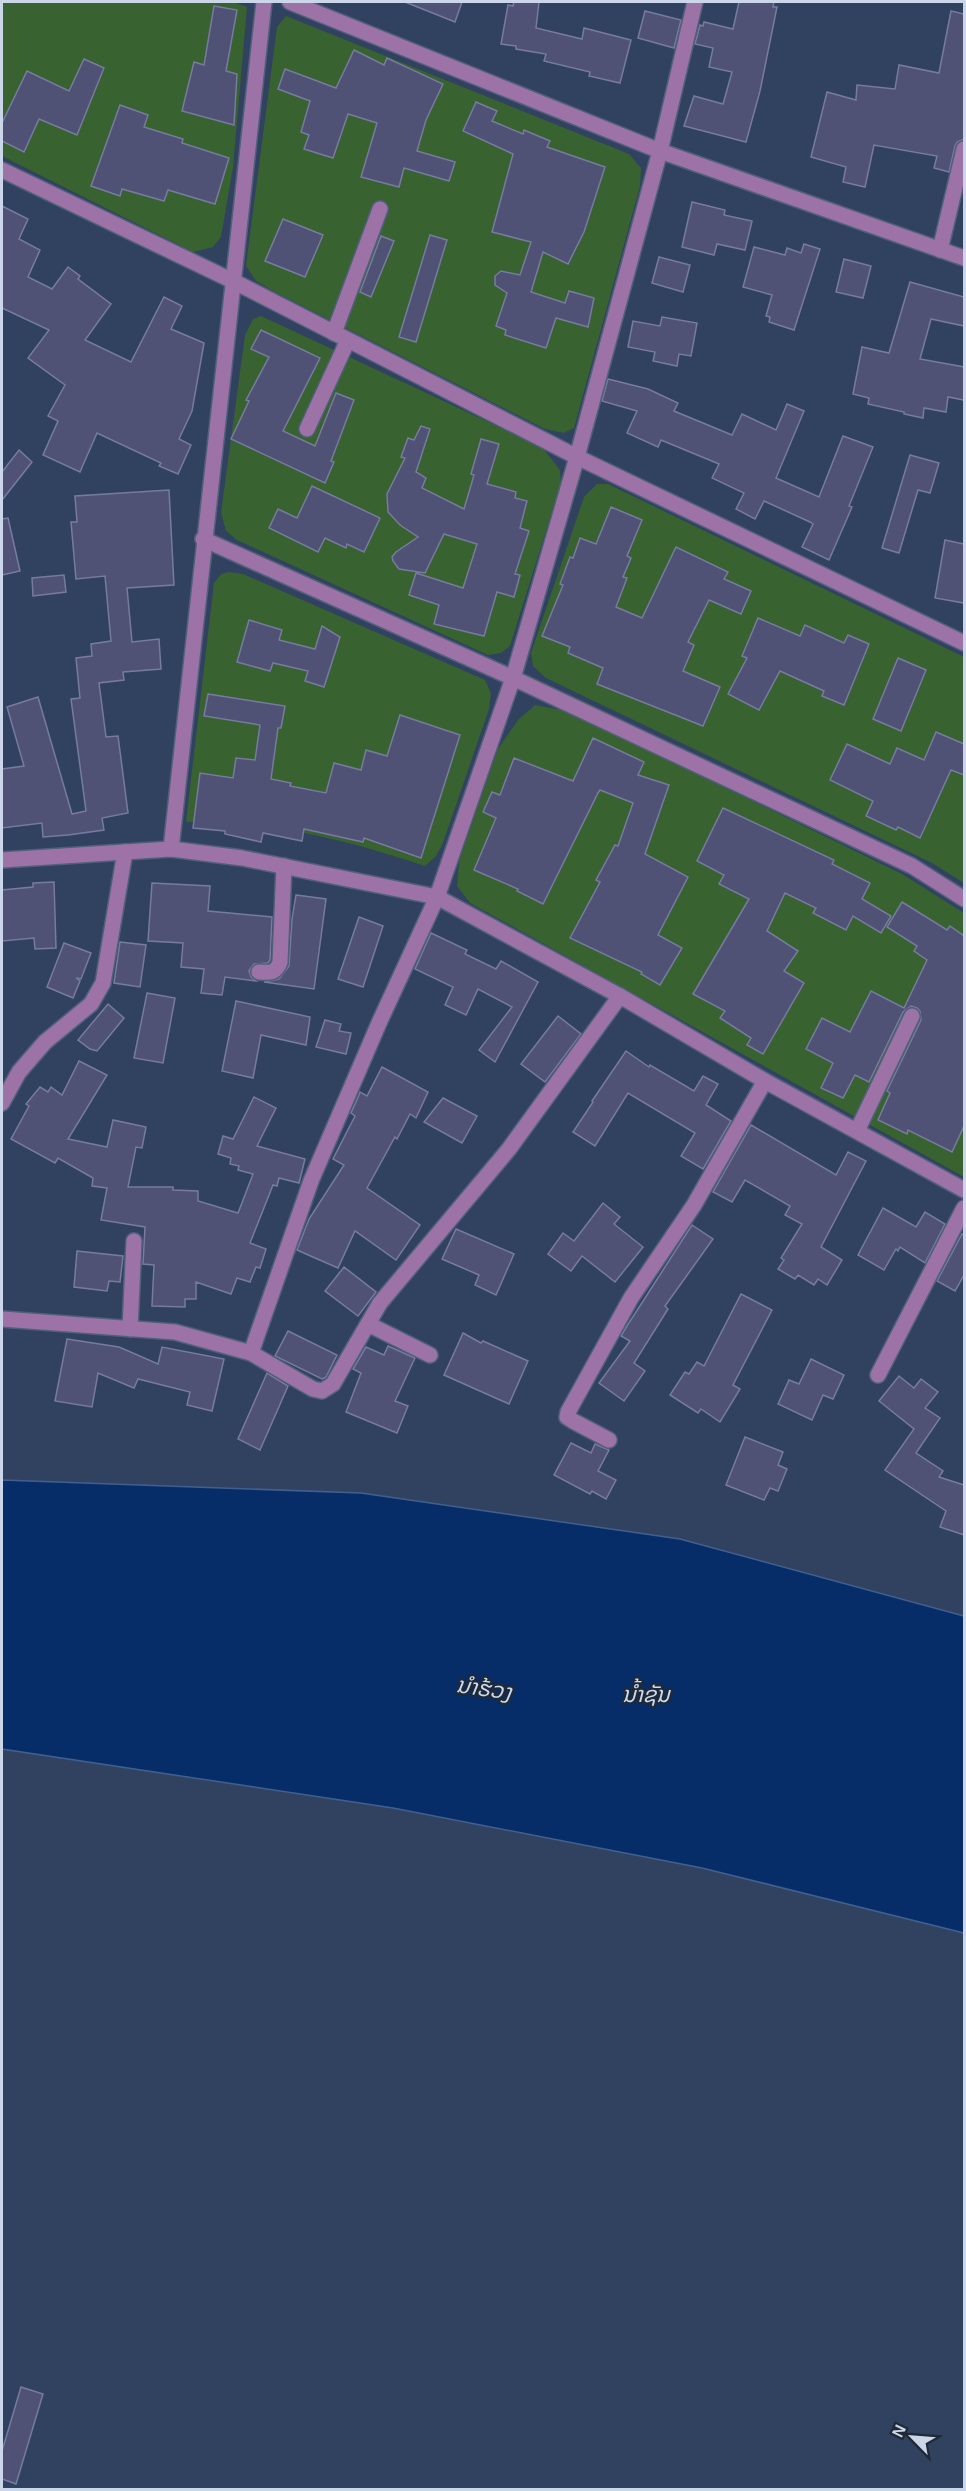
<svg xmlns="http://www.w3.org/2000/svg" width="966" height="2491" font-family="Helvetica,'Noto Sans Lao',sans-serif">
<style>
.green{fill:#38622f}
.water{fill:#072d69;stroke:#42608f;stroke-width:1.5}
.building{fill:#4f5274;stroke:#777ba0;stroke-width:1.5}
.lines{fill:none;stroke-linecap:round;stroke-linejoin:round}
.minor-casing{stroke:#4f607b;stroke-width:18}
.minor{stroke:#9d72a7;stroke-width:15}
.labels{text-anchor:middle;stroke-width:4.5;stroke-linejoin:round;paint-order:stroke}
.water-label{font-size:22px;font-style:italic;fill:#ccdaf0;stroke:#202936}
</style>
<rect width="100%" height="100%" fill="#304260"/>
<g class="green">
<polygon points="2,2 234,2 247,7 233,167 221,237 213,247 193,252 2,156"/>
<polygon points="286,16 629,154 641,168 640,186 574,428 564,433 545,429 275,292 256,281 246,266 277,27"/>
<polygon points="261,316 542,447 560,470 561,483 510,646 501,653 488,655 237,540 226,531 221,513 245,335 253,319"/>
<polygon points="597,484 608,484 964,657 964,883 932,863 546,678 533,666 531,653 584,497"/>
<path d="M229 572 243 574 485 680 491 693 489 709 443 843 436 856 425 866C341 838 275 822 186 822L214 583 221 574Z"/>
<polygon points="535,705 571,712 902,874 964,913 964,1177 470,903 457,886 459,861 498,749 518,720"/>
</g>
<polygon class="water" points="2,1480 361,1493 680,1539 964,1616 964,1933 702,1868 393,1808 2,1749"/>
<g class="building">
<polygon points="405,2 462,2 455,22"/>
<polygon points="514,2 539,2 536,28 582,39 584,28 631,40 620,83 589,76 590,72 544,61 546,54 516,49 516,46 501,44 508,5 513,6"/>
<polygon points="739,2 774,2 773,7 777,7 760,91 746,142 684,126 694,96 723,104 732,72 709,67 713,48 695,44 700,25 703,26 704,22 733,29"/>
<polygon points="214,6 237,10 226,71 237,74 234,125 182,111 194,62 204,65"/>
<polygon points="645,11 681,20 674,48 638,38"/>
<polygon points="951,11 964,14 964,139 957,142 955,146 949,172 934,168 937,156 874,145 865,187 843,182 846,167 811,157 827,92 856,100 857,85 895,89 899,65 939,73"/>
<polygon points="354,50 384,65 387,58 443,84 426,120 417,151 455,162 449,181 404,168 399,187 361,177 377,123 348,114 333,158 304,149 309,135 301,132 310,101 278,89 285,69 336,88"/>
<polygon points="84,59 104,68 77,135 39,119 24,152 2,141 2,123 27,71 69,91"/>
<polygon points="476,102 497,111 492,121 523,134 524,130 550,141 547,147 605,167 584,232 568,264 543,252 531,292 565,303 569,291 594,298 588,327 556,318 546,348 505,335 506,330 496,326 507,293 495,285 495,276 501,271 520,275 531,242 492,232 513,154 463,131"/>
<polygon points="120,105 148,115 144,127 183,139 182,143 229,158 215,204 168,190 164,201 122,189 120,196 91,186"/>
<polygon points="692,202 725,210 724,215 752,221 745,250 717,244 714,255 682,247"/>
<polygon points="2,206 28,219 19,239 40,250 28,277 52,289 68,267 80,276 78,279 111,304 85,340 131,362 164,297 182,306 171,329 204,343 192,411 179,439 191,445 178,474 159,466 161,463 97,433 80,472 43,455 58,421 48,416 65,385 28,358 49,330 2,308"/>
<polygon points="283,219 323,235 305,277 265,261"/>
<polygon points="430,235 447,240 416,342 399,337"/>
<polygon points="381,236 394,241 371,297 360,292"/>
<polygon points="804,244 820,249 794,330 769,322 770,317 766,316 772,295 743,287 754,247 785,255 787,248 801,253"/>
<polygon points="659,257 690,265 683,292 652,283"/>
<polygon points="844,259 871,266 863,298 836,292"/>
<polygon points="910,282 964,297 964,326 931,319 920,359 964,367 964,400 948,397 946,412 924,408 923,418 904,414 904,412 868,404 869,398 853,394 862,347 889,353"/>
<polygon points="662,317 697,323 691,356 679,354 677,366 653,361 655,352 628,347 633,321 660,326"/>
<polygon points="261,330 320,358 283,431 315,446 336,393 354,400 331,461 334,462 325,483 231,439 249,401 246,400 269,357 251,349"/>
<polygon points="608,379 648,389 678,403 674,411 732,435 742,414 776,430 787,404 804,411 776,478 819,497 843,436 873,447 849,506 852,507 829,560 802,547 813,524 810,522 764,501 755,519 736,509 744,493 712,478 719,464 661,440 658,447 627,433 637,411 602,401"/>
<polygon points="421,426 430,429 416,472 426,478 422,488 464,509 474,475 471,474 481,439 499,444 487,484 516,492 515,498 527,501 520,528 529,531 515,574 520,575 514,597 497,592 484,636 434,624 439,605 409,595 416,573 463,588 477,544 444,534 425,573 399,569 393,561 392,557 396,552 418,537 400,525 388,512 387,494 405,458 401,457 408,438 414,440"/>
<polygon points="19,450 32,462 2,500 2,472"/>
<polygon points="910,455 939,463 930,493 918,490 899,553 882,548"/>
<polygon points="312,486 380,518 364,552 347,544 346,548 325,538 318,552 269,528 278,509 297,518"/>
<polygon points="169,490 174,585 127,588 132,642 159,639 161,669 123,672 124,680 99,683 106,737 118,736 128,813 102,818 104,830 68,835 43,837 42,823 2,828 2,769 24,766 7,707 38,697 72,814 86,811 71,699 80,698 76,658 92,656 91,644 111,641 105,576 76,579 71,522 77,522 75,496"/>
<polygon points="611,507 642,520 627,556 631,558 623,577 627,578 616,607 642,618 676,547 728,572 724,579 751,591 741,614 709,600 688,642 694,645 683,671 720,687 703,726 597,684 603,668 568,653 570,647 542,636 563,585 560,584 570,557 573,558 580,538 596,544"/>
<polygon points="8,518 20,571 2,575 2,519"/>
<polygon points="945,540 964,544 964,603 935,598"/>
<polygon points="64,575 66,592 33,596 32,578"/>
<polygon points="758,618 800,636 805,625 844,643 848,635 869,644 844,705 822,696 824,691 780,671 759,710 728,694 747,658 742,656"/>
<polygon points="249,620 282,630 279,640 315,649 322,626 340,637 324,687 305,681 308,671 273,663 270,671 237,662"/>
<polygon points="898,658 926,670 901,731 873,719"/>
<polygon points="208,694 285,706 281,728 278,728 271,779 291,783 290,786 326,793 334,763 361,770 366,750 387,756 400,715 460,735 421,858 364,838 363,842 304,829 302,841 263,833 261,842 225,834 225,831 193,828 200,773 233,778 236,758 255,760 260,725 204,716"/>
<polygon points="936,732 964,744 964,775 951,770 920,838 898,827 896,830 866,816 873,801 830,780 847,744 890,764 897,748 924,760"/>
<polygon points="593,738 644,762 638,775 669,785 645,854 688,877 658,935 682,948 660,985 641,974 642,972 570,938 600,882 596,880 615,845 618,846 633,803 600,790 598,793 543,904 517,891 518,889 474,870 496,818 483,812 492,792 500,795 514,758 573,781"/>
<polygon points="723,808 834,860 832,864 870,883 862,899 891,916 881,933 853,916 846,930 813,913 816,908 785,893 767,931 798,951 784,971 804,983 763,1054 747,1045 751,1038 720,1018 725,1011 693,994 749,899 719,884 724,875 697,861"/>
<polygon points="54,882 56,948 35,949 34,938 2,941 2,890 33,887 33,883"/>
<polygon points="152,883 210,886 208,911 272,917 270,960 268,963 254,964 249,971 251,977 256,981 225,977 222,995 201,993 204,969 181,967 183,943 148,941"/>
<polygon points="296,895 326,899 314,989 264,982 279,979 289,966 292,919"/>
<polygon points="902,902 947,930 950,926 964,936 964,1126 952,1152 908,1130 907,1134 878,1120 890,1093 887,1091 921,1020 920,1011 917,1008 911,1006 903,1012 869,1082 855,1075 843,1098 821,1088 833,1063 806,1049 822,1018 850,1032 871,991 904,1008 927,960 914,951 917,946 887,927"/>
<polygon points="359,917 383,926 363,987 338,979"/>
<polygon points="431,933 467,950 465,954 496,969 501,961 538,982 495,1062 479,1050 512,1007 478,989 466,1015 445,1005 453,987 415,969"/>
<polygon points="120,942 146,945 140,987 114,983"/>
<polygon points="64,943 91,953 81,979 76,978 80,981 73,998 47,987"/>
<polygon points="147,993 175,998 163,1063 134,1058"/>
<polygon points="236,1001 310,1017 306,1045 261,1035 253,1078 222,1071"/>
<polygon points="108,1004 124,1018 97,1051 90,1049 78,1040"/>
<polygon points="558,1016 581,1034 545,1082 521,1064"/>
<polygon points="325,1020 341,1024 339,1031 351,1033 346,1054 316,1047"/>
<polygon points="626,1051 649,1067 650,1065 694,1091 703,1076 718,1084 706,1105 731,1121 703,1169 681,1156 695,1133 628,1093 595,1146 573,1132 593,1102 592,1101"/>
<polygon points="79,1061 107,1075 68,1139 107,1147 113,1120 146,1127 142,1148 136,1147 128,1187 173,1187 173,1190 198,1191 198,1201 238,1213 253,1174 238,1170 239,1166 230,1164 231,1158 218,1154 223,1136 233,1139 254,1097 276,1108 257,1146 305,1159 299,1183 279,1178 277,1186 273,1185 250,1243 266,1249 260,1268 256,1267 250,1282 237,1278 231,1294 196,1282 196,1299 185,1299 185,1307 152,1306 154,1265 143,1264 145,1227 101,1220 107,1188 92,1186 93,1178 58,1158 55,1163 11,1139 29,1106 26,1104 40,1087 48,1092 51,1087 62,1095"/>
<polygon points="382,1067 428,1092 416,1118 410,1114 397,1139 395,1137 367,1188 420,1225 396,1260 355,1231 338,1268 297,1250 309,1219 344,1165 333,1159 355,1116 351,1113 359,1095 360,1092 367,1096"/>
<polygon points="443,1098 477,1116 462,1143 424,1122"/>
<polygon points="751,1125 836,1175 848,1152 866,1161 821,1247 842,1260 827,1285 818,1279 814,1285 798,1275 795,1279 778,1269 784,1260 781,1258 802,1224 785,1215 790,1206 745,1180 732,1202 713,1192"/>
<polygon points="603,1203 620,1217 614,1224 643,1247 615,1282 582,1256 571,1271 548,1254 563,1233 574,1241"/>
<polygon points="883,1208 916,1227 925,1212 945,1224 925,1263 900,1247 898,1251 896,1249 884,1270 858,1255"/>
<polygon points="692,1225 713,1239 665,1306 668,1309 634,1363 645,1371 624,1401 599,1383 630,1341 621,1336 627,1326"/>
<polygon points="456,1229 514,1254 496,1295 475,1285 479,1275 442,1259"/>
<polygon points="962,1234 964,1235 964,1275 955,1291 937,1281"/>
<polygon points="77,1251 123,1256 120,1282 109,1281 107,1291 74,1287"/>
<polygon points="344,1267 376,1292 358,1316 325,1291"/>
<polygon points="741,1294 772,1310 733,1385 740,1389 720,1422 701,1409 698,1413 670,1395 685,1372 689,1374 697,1362 704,1366"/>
<polygon points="288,1331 337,1355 326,1377 322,1379 275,1356"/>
<polygon points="463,1333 481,1343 483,1341 528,1361 509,1404 444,1375"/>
<polygon points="67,1339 119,1347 158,1364 162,1347 224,1359 212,1411 187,1405 190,1392 138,1379 134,1388 98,1373 92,1407 55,1401"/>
<polygon points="388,1346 415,1358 395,1401 408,1406 397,1433 346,1412 361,1373 353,1369 366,1347 384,1355"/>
<polygon points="811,1359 844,1375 833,1399 823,1395 812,1420 778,1404 789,1380 799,1384"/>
<polygon points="267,1373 288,1386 260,1450 238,1439"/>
<polygon points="899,1376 914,1388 921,1379 938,1392 925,1408 940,1418 916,1453 943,1471 939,1477 964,1485 964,1535 940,1527 946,1511 885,1470 914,1429 879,1401"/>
<polygon points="745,1437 783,1452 778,1465 787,1469 778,1491 770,1488 764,1500 726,1485"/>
<polygon points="571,1443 591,1453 595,1444 609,1450 598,1471 616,1480 606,1499 592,1491 590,1494 554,1475"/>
<polygon points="21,2387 43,2394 16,2484 2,2479 2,2451"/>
</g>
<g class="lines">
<defs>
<g id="minor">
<polyline points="290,2 660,151 964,258"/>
<polyline points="2,170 235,282 577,457 964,643"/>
<polyline points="940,250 964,149"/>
<polyline points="334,333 380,209"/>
<polyline points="307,429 348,340"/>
<polyline points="203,539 513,678 912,866 964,899"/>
<path d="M171 849C200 566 234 284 264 2"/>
<polyline points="2,860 171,849 242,858 437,897 620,996 765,1081 964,1190"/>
<path d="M259 972C271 973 276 973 280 962L284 866"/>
<polyline points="2,1103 19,1072 45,1042 91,1004 103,983 125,852"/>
<polyline points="857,1131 912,1016"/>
<polyline points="2,1319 175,1332 251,1353 313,1389 322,1391 333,1384 380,1303 509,1149 620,996"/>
<polyline points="368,1324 430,1355"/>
<polyline points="130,1329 134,1241"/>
<polyline points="251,1353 311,1181 379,1023 437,897 513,678 577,457 660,151 695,2"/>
<polyline points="878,1375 964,1208"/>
<polyline points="609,1440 573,1421 567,1417 568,1412 631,1298 694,1205 765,1081"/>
</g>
</defs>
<use href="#minor" class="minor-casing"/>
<use href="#minor" class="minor"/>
</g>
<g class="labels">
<g class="water-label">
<text transform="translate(484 1688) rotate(8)" y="8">ນຳ້ຮວງ</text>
<text x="646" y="1702">ນ້ຳຊັນ</text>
</g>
</g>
<rect width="966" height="2491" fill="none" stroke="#cbd6e8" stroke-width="6"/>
<g transform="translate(912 2437) rotate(295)" stroke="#202936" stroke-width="4.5" paint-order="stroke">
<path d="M0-4.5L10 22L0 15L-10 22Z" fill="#cbd6e8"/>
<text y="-9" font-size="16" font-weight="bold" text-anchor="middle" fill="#cbd6e8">N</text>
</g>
</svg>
